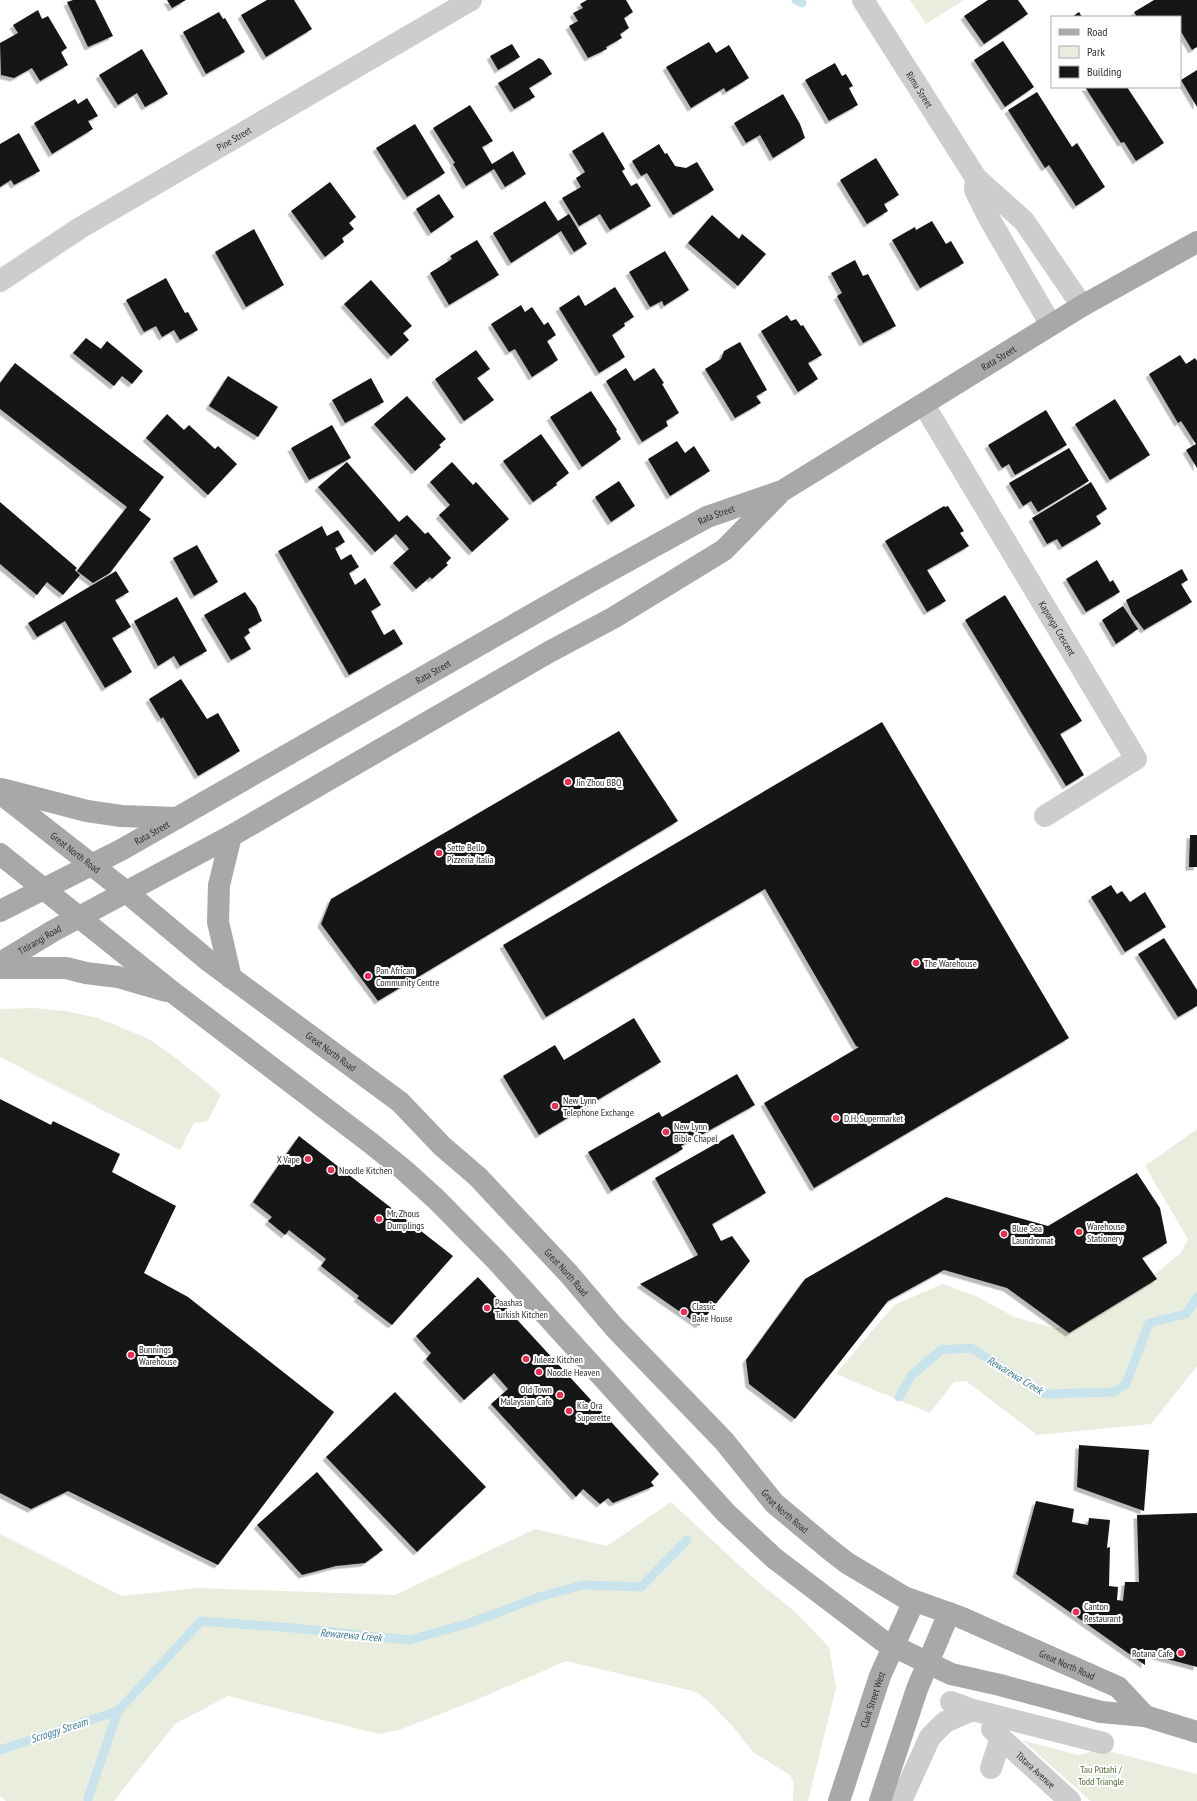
<svg xmlns="http://www.w3.org/2000/svg" width="1197" height="1801" font-family="'PT Sans Narrow',sans-serif">
<style>
.green{fill:#e8eddd}
.lines{fill:none;stroke-linecap:round;stroke-linejoin:round}
.stream{stroke:#c9e3ed;stroke-width:9}
.building{fill:#171717;filter:url(#shadow)}
.minor{stroke:#cdcdcd;stroke-width:22}
.major{stroke:#a8a8a8;stroke-width:22}
.poi-dot{fill:#ea2e52;stroke:#fff;stroke-width:1.5}
.labels{text-anchor:middle;stroke-width:4;stroke-linejoin:round;paint-order:stroke}
.street-label{font-size:10px;fill:#303030;stroke:#fff}
.poi-label{font-size:10px;fill:#303030;stroke:#fff;text-anchor:start}
.park-label{font-size:10px;fill:#586d3b;stroke:#fff}
.water-label{font-size:11px;font-style:italic;fill:#3b7c95;stroke:#fff}
</style>
<defs>
<filter id="shadow"><feDropShadow dx="-3.5" dy="3.5" stdDeviation="0" flood-color="#0004"/></filter>
</defs>
<rect width="100%" height="100%" fill="#fff"/>
<g class="green">
<polygon points="910,0 964,0 926,24"/>
<polygon points="33,1008 65,1011 98,1018 149,1039 177,1059 221,1094 208,1121 194,1123 180,1150 0,1057 0,1009"/>
<polygon points="1197,1129 1197,1366 1151,1424 1037,1435 966,1381 954,1382 930,1413 836,1374 894,1305 943,1284 976,1296 1014,1317 1054,1328 1072,1325 1138,1288 1181,1253 1188,1239 1145,1166"/>
<polygon points="671,1502 753,1578 794,1611 829,1647 836,1688 808,1801 793,1801 794,1783 790,1775 753,1752 734,1728 711,1704 697,1692 566,1661 476,1700 399,1730 379,1734 228,1696 175,1724 114,1801 6,1801 0,1796 0,1534 122,1596 198,1588 395,1595 535,1529 607,1546"/>
<polygon points="1022,1740 1078,1755 1101,1749 1197,1774 1197,1801 1091,1801"/>
</g>
<g class="lines">
<g class="stream">
<polyline points="796,0 802,3"/>
<polyline points="899,1397 912,1375 941,1350 971,1348 1045,1394 1114,1392 1126,1384 1149,1323 1186,1314 1197,1297"/>
<polyline points="0,1750 118,1711"/>
<polyline points="88,1798 118,1711 201,1621 293,1628 409,1640 470,1623 542,1596 583,1585 641,1587 687,1540"/>
</g>
</g>
<g class="building">
<polygon points="73,0 95,0 113,36 88,47 67,2"/>
<polygon points="167,0 186,0 172,8"/>
<polygon points="267,0 294,0 312,29 266,57 241,15"/>
<polygon points="587,0 626,0 633,12 624,18 629,28 620,34 622,38 606,47 607,49 588,58 569,26 578,21 573,13 583,8 580,4"/>
<polygon points="988,0 1018,0 1028,14 984,44 964,16"/>
<polygon points="1154,0 1197,0 1197,47 1192,50 1180,30 1180,17 1137,17 1134,12"/>
<polygon points="38,10 42,19 48,16 67,48 61,52 68,65 40,81 32,68 14,78 1,75 0,43 18,33 13,25"/>
<polygon points="219,12 223,19 225,18 245,52 206,74 183,32"/>
<polygon points="1079,12 1082,17 1072,17"/>
<polygon points="1003,41 1034,87 1005,107 974,60"/>
<polygon points="709,42 716,53 729,45 749,78 726,92 724,88 691,108 666,67"/>
<polygon points="512,44 520,57 498,70 490,56"/>
<polygon points="142,49 168,94 145,107 137,93 118,105 99,75"/>
<polygon points="539,58 543,60 552,74 529,88 535,97 514,109 498,83"/>
<polygon points="835,63 842,76 846,74 853,86 849,88 858,105 829,121 805,80"/>
<polygon points="1197,70 1197,107 1181,80"/>
<polygon points="1085,87 1127,87 1164,143 1136,161 1124,142 1121,143"/>
<polygon points="1037,92 1072,147 1077,143 1105,187 1076,206 1049,165 1045,168 1008,110"/>
<polygon points="783,94 800,124 805,138 773,158 760,135 746,143 734,123"/>
<polygon points="87,98 98,116 88,121 93,129 52,154 34,123 75,99 78,104"/>
<polygon points="470,105 493,141 482,147 492,164 513,151 526,174 505,187 494,169 466,186 453,164 455,163 433,128"/>
<polygon points="415,124 445,173 407,197 376,148"/>
<polygon points="603,132 625,169 622,171 631,186 637,183 651,206 610,230 600,214 579,226 562,198 581,187 576,178 585,172 572,151"/>
<polygon points="19,133 40,171 14,185 11,180 0,187 0,144"/>
<polygon points="659,144 665,154 667,153 675,166 686,168 697,162 714,190 673,215 647,173 641,176 632,161"/>
<polygon points="876,158 899,195 884,204 888,211 867,224 840,180"/>
<polygon points="330,182 356,217 349,223 354,229 342,238 344,242 325,257 291,211"/>
<polygon points="439,194 454,217 431,233 416,209"/>
<polygon points="545,201 558,221 569,214 587,244 574,252 561,231 511,263 493,233"/>
<polygon points="712,215 739,239 742,234 766,254 738,286 688,243"/>
<polygon points="932,221 946,244 951,241 964,263 920,288 892,240 915,227 916,230"/>
<polygon points="254,229 284,285 246,307 215,252"/>
<polygon points="477,240 499,275 449,305 430,273 452,259 450,256"/>
<polygon points="665,251 689,290 664,306 662,301 650,307 629,272"/>
<polygon points="855,260 863,276 868,274 896,326 863,343 837,296 842,293 831,273"/>
<polygon points="166,278 185,313 188,312 198,330 180,340 174,330 162,337 156,326 144,332 126,300"/>
<polygon points="371,280 412,326 403,333 409,340 391,356 344,304"/>
<polygon points="615,287 634,317 624,323 625,326 612,335 625,357 599,373 559,308 579,295 585,306"/>
<polygon points="521,305 525,312 532,307 544,325 548,322 556,335 547,341 558,360 532,377 515,349 509,352 491,324"/>
<polygon points="787,315 791,321 796,319 801,326 803,325 822,355 808,363 818,379 798,392 761,331"/>
<polygon points="86,338 101,349 107,341 143,371 132,384 122,376 114,386 73,353"/>
<polygon points="740,342 767,390 756,396 761,403 735,418 705,369 721,359 724,351"/>
<polygon points="476,350 490,369 477,378 494,400 464,421 435,379"/>
<polygon points="1180,355 1186,364 1195,358 1197,361 1197,468 1186,450 1196,444 1181,421 1178,423 1149,374"/>
<polygon points="15,363 164,477 139,510 151,519 110,573 93,583 77,571 127,507 0,409 0,383"/>
<polygon points="626,368 634,381 654,368 664,383 662,384 679,413 666,421 668,426 642,442 606,381"/>
<polygon points="228,376 278,407 258,437 209,406"/>
<polygon points="371,378 384,402 345,423 332,400"/>
<polygon points="591,391 617,430 616,431 621,439 582,467 550,417"/>
<polygon points="407,396 446,439 439,445 441,447 415,471 374,424"/>
<polygon points="1115,399 1150,455 1110,480 1075,424"/>
<polygon points="1046,410 1067,445 1015,475 1009,464 1002,468 988,445"/>
<polygon points="167,414 184,430 189,425 215,449 218,446 237,464 208,495 146,438"/>
<polygon points="332,425 351,458 309,480 291,448"/>
<polygon points="541,434 569,473 556,483 557,485 533,502 503,461"/>
<polygon points="677,441 685,453 694,446 710,471 670,496 648,459"/>
<polygon points="1069,448 1089,481 1038,512 1031,501 1023,506 1009,483"/>
<polygon points="347,462 399,522 407,515 425,534 428,532 451,558 446,563 448,565 432,579 430,577 416,589 393,563 409,549 396,534 375,552 318,487"/>
<polygon points="452,462 473,485 476,482 509,519 472,552 439,515 450,505 430,482"/>
<polygon points="619,481 635,506 611,522 595,497"/>
<polygon points="1091,482 1107,509 1096,516 1101,524 1062,547 1057,539 1047,544 1032,518"/>
<polygon points="0,502 77,568 75,570 80,575 63,595 47,582 37,595 0,564"/>
<polygon points="944,506 945,507 948,506 964,531 960,533 969,546 927,570 946,601 927,612 885,541"/>
<polygon points="322,526 327,536 338,530 345,542 335,548 341,560 351,554 359,567 349,573 355,585 365,578 381,605 371,611 384,635 394,629 403,644 349,675 278,551"/>
<polygon points="197,545 218,582 194,596 173,558"/>
<polygon points="1097,560 1110,582 1113,580 1120,592 1086,612 1066,579"/>
<polygon points="1182,569 1188,580 1181,584 1192,602 1144,630 1132,614 1126,600"/>
<polygon points="116,571 129,592 115,600 131,627 112,638 132,672 105,688 65,621 37,637 28,623"/>
<polygon points="245,592 256,607 262,621 248,629 250,633 244,637 251,649 231,660 204,615"/>
<polygon points="1005,595 1082,721 1060,734 1084,775 1066,786 965,620"/>
<polygon points="177,597 207,651 180,666 174,656 158,666 134,621"/>
<polygon points="1123,606 1138,629 1116,644 1102,620"/>
<polygon points="181,679 207,719 218,713 240,751 198,776 163,717 161,719 149,699"/>
<polygon points="882,722 1069,1038 814,1188 764,1103 859,1047 856,1046 765,889 546,1017 503,945"/>
<polygon points="619,731 678,821 378,1001 321,924 331,899"/>
<polygon points="1190,835 1197,835 1197,867 1189,867"/>
<polygon points="1111,885 1117,894 1122,891 1130,902 1145,892 1166,927 1125,952 1091,897"/>
<polygon points="1164,938 1197,990 1197,1006 1178,1017 1138,954"/>
<polygon points="634,1018 661,1062 539,1135 503,1076 555,1045 564,1060"/>
<polygon points="737,1074 755,1105 681,1146 683,1149 611,1191 588,1152 659,1112 662,1117"/>
<polygon points="0,1099 51,1125 53,1121 120,1154 112,1172 176,1206 144,1273 188,1297 334,1412 218,1565 68,1491 31,1509 0,1493"/>
<polygon points="733,1134 766,1193 712,1224 721,1241 732,1236 750,1261 699,1325 640,1284 698,1255 655,1178"/>
<polygon points="299,1136 453,1256 392,1325 357,1298 359,1296 321,1266 326,1259 289,1230 285,1235 268,1221 272,1217 253,1202"/>
<polygon points="1137,1173 1160,1208 1167,1243 1142,1258 1157,1279 1069,1333 1007,1288 944,1270 888,1301 795,1419 749,1384 746,1360 805,1279 946,1197 1048,1226"/>
<polygon points="478,1277 659,1474 651,1482 654,1486 613,1503 608,1498 600,1504 583,1489 576,1497 491,1404 508,1389 494,1373 464,1400 426,1359 431,1353 416,1336"/>
<polygon points="395,1392 486,1487 417,1552 326,1457"/>
<polygon points="1079,1445 1149,1450 1144,1511 1077,1487"/>
<polygon points="317,1472 383,1550 365,1563 336,1566 302,1575 257,1525"/>
<polygon points="1036,1501 1074,1509 1072,1522 1088,1525 1089,1518 1110,1520 1107,1548 1110,1547 1109,1586 1118,1587 1117,1600 1123,1601 1125,1582 1139,1582 1137,1515 1197,1513 1197,1667 1145,1653 1145,1665 1016,1574"/>
</g>
<g class="lines">
<g class="minor">
<path id="s1" d="M863 0 976 178 1024 221 1082 306"/>
<polyline points="976,178 975,190 990,220 1051,325"/>
<path id="s2" d="M0 281 80 228 471 0"/>
<path id="s3" d="M924 405 1136 759 1045 816"/>
<polyline points="973,1710 1103,1743"/>
<path id="s4" d="M1001 1738 1070 1801"/>
<polyline points="991,1768 1001,1738 992,1729"/>
<polyline points="901,1801 930,1737 945,1722 973,1710 951,1702"/>
</g>
<g class="major">
<polyline points="1,789 87,811 121,816 177,818"/>
<path id="s5" d="M0 793 125 891 210 962 400 1102 442 1146 478 1177 569 1274 614 1327 724 1441 774 1503 829 1549 847 1563 904 1597 960 1617 1118 1687 1145 1716"/>
<polyline points="0,854 175,994 372,1144 404,1170 436,1199 497,1261 726,1513 774,1558 883,1641 951,1674 1000,1685 1101,1712 1145,1716 1197,1732"/>
<path id="s6" d="M0 911 121 850 584 585 707 517 782 491 1082 306 1197 242"/>
<path id="s7" d="M0 963 53 931 231 836 549 652 613 618 724 550 778 495"/>
<polyline points="0,968 66,968 86,973 118,977 166,991"/>
<polyline points="231,978 218,922 219,885 231,836"/>
<path id="s8" d="M839 1801 880 1676 914 1601"/>
<polyline points="880,1801 917,1689 949,1613"/>
</g>
</g>
<g class="poi-dot">
<circle cx="568" cy="782" r="4"/>
<circle cx="439" cy="853" r="4"/>
<circle cx="916" cy="963" r="4"/>
<circle cx="368" cy="976" r="4"/>
<circle cx="555" cy="1106" r="4"/>
<circle cx="836" cy="1118" r="4"/>
<circle cx="666" cy="1132" r="4"/>
<circle cx="308" cy="1159" r="4"/>
<circle cx="331" cy="1170" r="4"/>
<circle cx="379" cy="1219" r="4"/>
<circle cx="1079" cy="1232" r="4"/>
<circle cx="1004" cy="1234" r="4"/>
<circle cx="487" cy="1308" r="4"/>
<circle cx="684" cy="1312" r="4"/>
<circle cx="131" cy="1355" r="4"/>
<circle cx="526" cy="1359" r="4"/>
<circle cx="539" cy="1372" r="4"/>
<circle cx="560" cy="1395" r="4"/>
<circle cx="569" cy="1411" r="4"/>
<circle cx="1076" cy="1612" r="4"/>
<circle cx="1181" cy="1653" r="4"/>
</g>
<g class="labels">
<g class="street-label">
<text dy="4" stroke="none"><textPath href="#s1" startOffset="106">Rimu Street</textPath></text>
<text dy="4" stroke="none"><textPath href="#s2" startOffset="274">Pine Street</textPath></text>
<text dy="4" stroke="none"><textPath href="#s6" startOffset="1143">Rata Street</textPath></text>
<text dy="4" stroke="none"><textPath href="#s6" startOffset="819">Rata Street</textPath></text>
<text dy="4" stroke="none"><textPath href="#s3" startOffset="260">Kaponga Crescent</textPath></text>
<text dy="4" stroke="none"><textPath href="#s6" startOffset="495">Rata Street</textPath></text>
<text dy="4" stroke="none"><textPath href="#s6" startOffset="171">Rata Street</textPath></text>
<text dy="4" stroke="none"><textPath href="#s5" startOffset="96">Great North Road</textPath></text>
<text dy="4" stroke="none"><textPath href="#s7" startOffset="46">Titirangi Road</textPath></text>
<text dy="4" stroke="none"><textPath href="#s5" startOffset="420">Great North Road</textPath></text>
<text dy="4" stroke="none"><textPath href="#s5" startOffset="744">Great North Road</textPath></text>
<text dy="4" stroke="none"><textPath href="#s5" startOffset="1068">Great North Road</textPath></text>
<text dy="4" stroke="none"><textPath href="#s5" startOffset="1392">Great North Road</textPath></text>
<text dy="4" stroke="none"><textPath href="#s8" startOffset="107">Clark Street West</textPath></text>
<text dy="4" stroke="none"><textPath href="#s4" startOffset="47">Tōtara Avenue</textPath></text>
</g>
<g class="poi-label">
<text x="576" y="786">Jin Zhou BBQ</text>
<text x="447" y="851">Sette Bello<tspan x="447" dy="12">Pizzeria Italia</tspan></text>
<text x="924" y="967">The Warehouse</text>
<text x="376" y="974">Pan African<tspan x="376" dy="12">Community Centre</tspan></text>
<text x="563" y="1104">New Lynn<tspan x="563" dy="12">Telephone Exchange</tspan></text>
<text x="844" y="1122">D.H. Supermarket</text>
<text x="674" y="1130">New Lynn<tspan x="674" dy="12">Bible Chapel</tspan></text>
<text x="300" y="1163" text-anchor="end">X Vape</text>
<text x="339" y="1174">Noodle Kitchen</text>
<text x="387" y="1217">Mr. Zhous<tspan x="387" dy="12">Dumplings</tspan></text>
<text x="1087" y="1230">Warehouse<tspan x="1087" dy="12">Stationery</tspan></text>
<text x="1012" y="1232">Blue Sea<tspan x="1012" dy="12">Laundromat</tspan></text>
<text x="495" y="1306">Paashas<tspan x="495" dy="12">Turkish Kitchen</tspan></text>
<text x="692" y="1310">Classic<tspan x="692" dy="12">Bake House</tspan></text>
<text x="139" y="1353">Bunnings<tspan x="139" dy="12">Warehouse</tspan></text>
<text x="534" y="1363">Juleez Kitchen</text>
<text x="547" y="1376">Noodle Heaven</text>
<text x="552" y="1393" text-anchor="end">Old Town<tspan x="552" dy="12">Malaysian Cafe</tspan></text>
<text x="577" y="1409">Kia Ora<tspan x="577" dy="12">Superette</tspan></text>
<text x="1084" y="1610">Canton<tspan x="1084" dy="12">Restaurant</tspan></text>
<text x="1173" y="1657" text-anchor="end">Rotana Cafe</text>
</g>
<g class="park-label">
<text x="1101" y="1773">Tau Pūtahi /<tspan x="1101" dy="12">Todd Triangle</tspan></text>
</g>
<g class="water-label">
<text transform="translate(1015 1375) rotate(31)" y="4">Rewarewa Creek</text>
<text transform="translate(351 1635) rotate(5)" y="4">Rewarewa Creek</text>
<text transform="translate(59 1730) rotate(-18)" y="4">Scroggy Stream</text>
</g>
</g>
<rect x="1051" y="16" width="130" height="72" fill="#ffffff" stroke="#acacac"/>
<rect x="1059" y="29" width="20" height="6" fill="#a8a8a8" stroke="#acacac"/>
<text x="1087" y="36" font-size="12" fill="#303030">Road</text>
<rect x="1059" y="46" width="20" height="12" fill="#e8eddd" stroke="#acacac"/>
<text x="1087" y="56" font-size="12" fill="#303030">Park</text>
<rect x="1059" y="66" width="20" height="12" fill="#171717" stroke="#acacac"/>
<text x="1087" y="76" font-size="12" fill="#303030">Building</text>
</svg>
